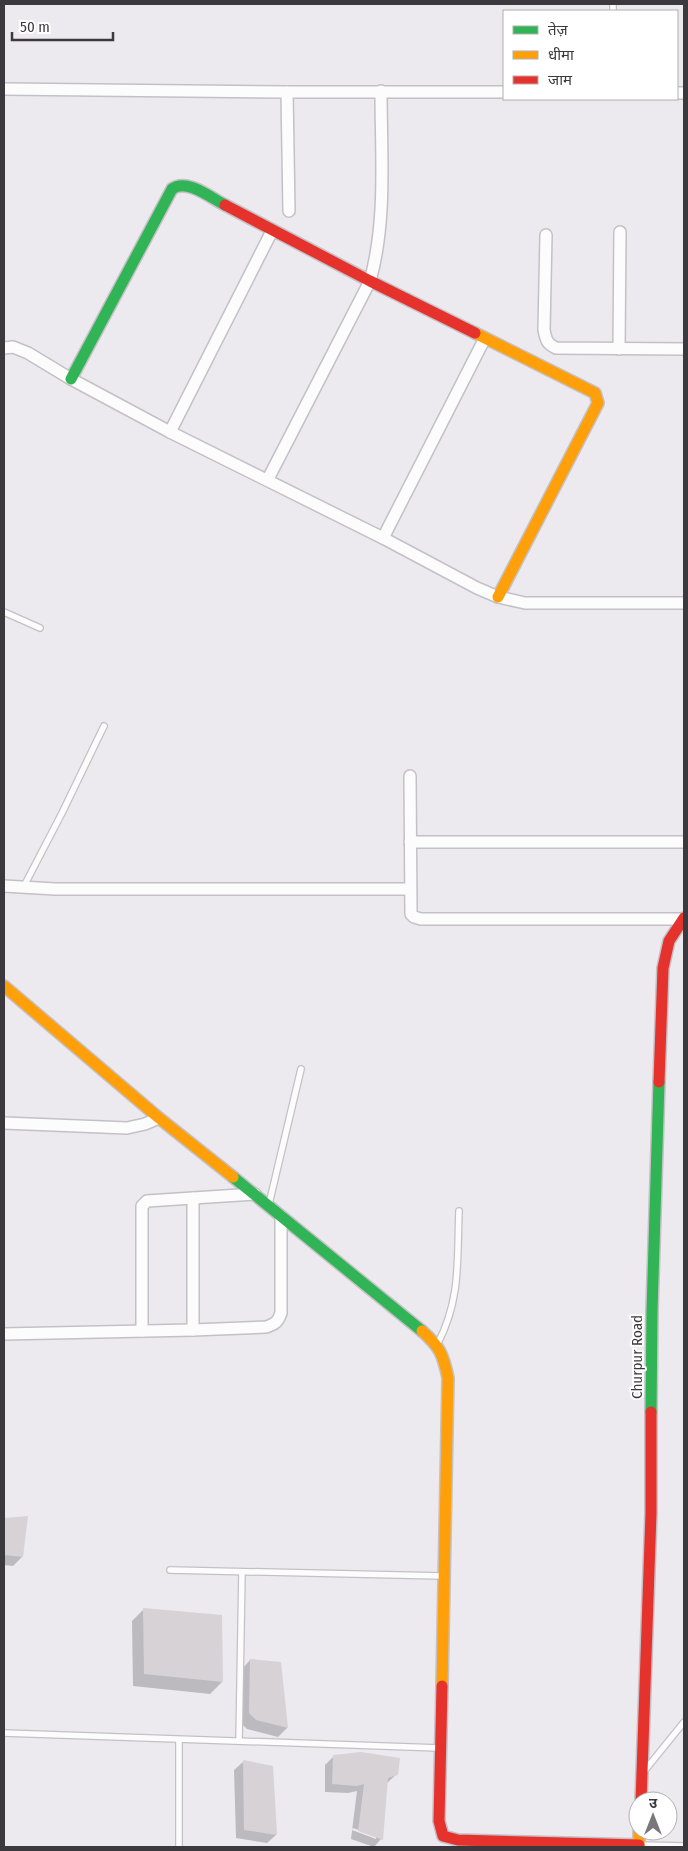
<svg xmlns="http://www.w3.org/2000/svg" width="688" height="1851" font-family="'Fira Sans Condensed','Noto Sans Devanagari',sans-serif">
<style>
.shadow{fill:#0003;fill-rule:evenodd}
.building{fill:#d6d2d6}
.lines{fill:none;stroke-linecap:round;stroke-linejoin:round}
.lane-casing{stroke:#c4c1c6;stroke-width:8}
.street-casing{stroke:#c4c1c6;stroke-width:14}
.fast-casing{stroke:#c4c1c6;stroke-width:14}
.slow-casing{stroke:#c4c1c6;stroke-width:14}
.jam-casing{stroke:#c4c1c6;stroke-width:14}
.lane{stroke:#fcfcfd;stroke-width:5.5}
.street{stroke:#fcfcfd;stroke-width:11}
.fast{stroke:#30b455;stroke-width:11}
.slow{stroke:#ff9f0a;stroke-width:11}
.jam{stroke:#e5322d;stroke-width:11}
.labels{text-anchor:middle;stroke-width:4;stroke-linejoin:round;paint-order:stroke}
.street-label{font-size:15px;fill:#3c393e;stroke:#fff}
</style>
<rect width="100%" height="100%" fill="#ece9ef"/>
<g class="shadow">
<polygon points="27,1518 22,1557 13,1566 4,1565 4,1520"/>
<polygon points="144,1609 220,1616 222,1682 210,1694 133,1686 132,1621"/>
<polygon points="250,1660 280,1663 287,1728 278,1737 247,1729 240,1722 242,1669"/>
<path d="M333 1757 397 1774 387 1783 381 1839 374 1847 351 1839 357 1791 348 1793 325 1792V1765ZM353 1828 376 1836V1839L352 1830Z"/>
<polygon points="243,1762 276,1835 267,1843 236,1838 234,1770"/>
</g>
<g class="building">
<polygon points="28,1516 23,1557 4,1555 4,1518"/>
<polygon points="143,1608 222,1615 223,1682 144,1674"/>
<polygon points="250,1659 281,1662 288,1728 256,1720 249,1713"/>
<polygon points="361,1752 400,1758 398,1775 388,1778 383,1840 358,1831 364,1784 357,1786 332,1784 333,1755"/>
<polygon points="243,1760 273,1766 277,1835 244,1830"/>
</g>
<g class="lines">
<defs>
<g id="lane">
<polyline points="613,11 613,4"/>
<polyline points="4,612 40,628"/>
<polyline points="23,888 62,813 104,726"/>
<polyline points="269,1204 301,1069"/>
<path d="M438 1343C461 1299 457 1259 459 1211"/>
<polyline points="170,1570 443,1576"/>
<polyline points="4,1733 439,1748"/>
<polyline points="239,1741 242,1572"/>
<polyline points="646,1769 684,1722"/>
<polyline points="639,1845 684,1846"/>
<polyline points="179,1847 179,1740"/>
</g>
<g id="street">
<polyline points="4,89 287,92 504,92"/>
<polyline points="287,92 289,211"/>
<polyline points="677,93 684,93"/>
<path d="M546 235 544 330C546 340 547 344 556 348L684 349"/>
<polyline points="4,348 13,347 28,353 71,379 170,432 383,538 477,588 498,597 525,603 684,603"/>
<polyline points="619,349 620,232"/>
<polyline points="170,432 272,231"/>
<path d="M268 479 370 281C387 220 381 154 381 91"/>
<polyline points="383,538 485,338"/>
<polyline points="410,776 411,914 414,917 421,919 684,919"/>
<polyline points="410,842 684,842"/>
<polyline points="4,886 55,889 409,889"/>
<polyline points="4,1123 127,1128 145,1124 159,1118"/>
<polyline points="193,1198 193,1330"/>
<polyline points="142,1331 142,1206 147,1201 255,1194"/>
<path d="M4 1334 193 1330 266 1327C275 1324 278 1322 281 1313V1216"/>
</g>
<g id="fast">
<path d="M71 379 172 189C187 178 211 198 225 205"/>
<polyline points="233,1177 422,1331"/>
<polyline points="651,1412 652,1311 659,1082"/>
</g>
<g id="slow">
<polyline points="475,333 595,393 598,403 498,597"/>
<polyline points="4,986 159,1118 233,1177"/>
<path d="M422 1331C440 1347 443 1354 448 1378L442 1686"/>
<polyline points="639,1831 639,1847"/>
</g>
<g id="jam">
<polyline points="225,205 370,281 475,333"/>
<polyline points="659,1082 663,968 669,941 684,918"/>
<polyline points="442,1686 439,1821 443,1836 458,1840 639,1845"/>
<polyline points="641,1801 651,1513 651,1412"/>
</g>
</defs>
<use href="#lane" class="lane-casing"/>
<use href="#street" class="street-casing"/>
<use href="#fast" class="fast-casing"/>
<use href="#slow" class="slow-casing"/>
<use href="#jam" class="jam-casing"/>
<use href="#lane" class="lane"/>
<use href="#street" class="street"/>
<use href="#fast" class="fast"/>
<use href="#slow" class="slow"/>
<use href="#jam" class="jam"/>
</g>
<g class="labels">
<g class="street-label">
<text transform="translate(637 1357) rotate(-90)" y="5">Churpur Road</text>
</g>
</g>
<rect width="688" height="1851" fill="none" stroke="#3c393e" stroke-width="10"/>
<rect x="503" y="10" width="175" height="90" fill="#ffffff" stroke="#b1b0b2"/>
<rect x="513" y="26" width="25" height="8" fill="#30b455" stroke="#b1b0b2"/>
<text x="548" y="35" font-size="15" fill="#3c393e">तेज़</text>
<rect x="513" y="51" width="25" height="8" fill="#ff9f0a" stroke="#b1b0b2"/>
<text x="548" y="60" font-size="15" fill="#3c393e">धीमा</text>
<rect x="513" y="76" width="25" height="8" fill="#e5322d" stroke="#b1b0b2"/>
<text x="548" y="85" font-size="15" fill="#3c393e">जाम</text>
<g transform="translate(653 1816)"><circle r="24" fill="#ffffff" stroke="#b1b0b2"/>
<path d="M0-4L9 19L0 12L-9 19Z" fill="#7a777c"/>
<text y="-8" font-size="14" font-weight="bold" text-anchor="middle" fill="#3c393e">उ</text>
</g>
<path d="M12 32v8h101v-8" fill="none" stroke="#3c393e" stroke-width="2.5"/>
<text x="20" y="32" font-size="15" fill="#3c393e" stroke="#ffffff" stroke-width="4" paint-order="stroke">50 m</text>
</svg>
